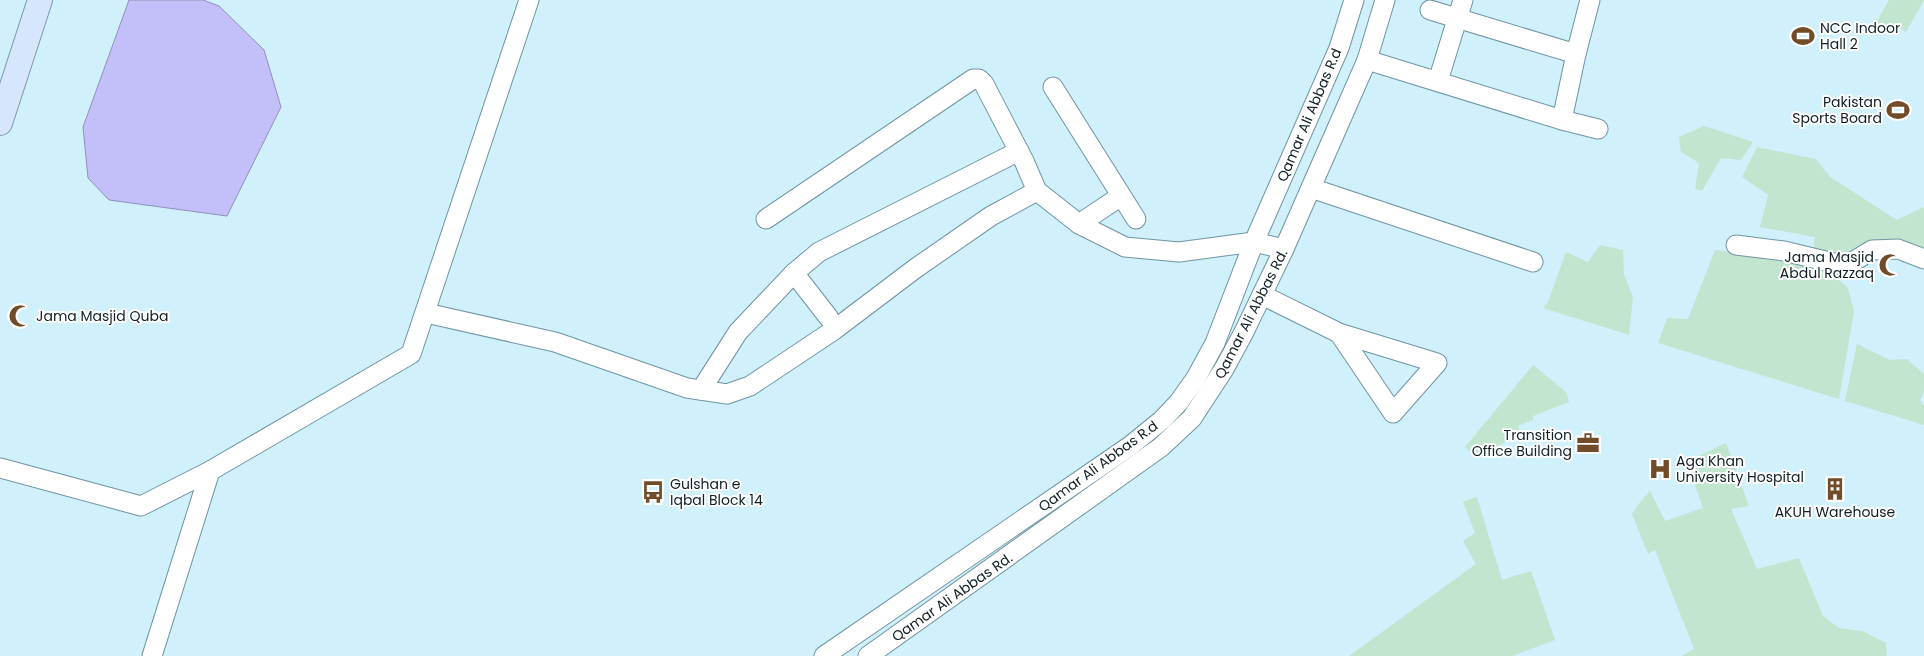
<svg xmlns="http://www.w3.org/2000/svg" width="1924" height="656" font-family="Poppins,sans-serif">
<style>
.green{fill:#c1e5cf}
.water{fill:#c3c0f9;stroke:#8e90ba}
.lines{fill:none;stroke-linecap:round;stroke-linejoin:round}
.minor-casing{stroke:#6e94a3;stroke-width:21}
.major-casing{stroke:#7e96b1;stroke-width:26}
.minor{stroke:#fff;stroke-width:19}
.major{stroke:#d5e6fd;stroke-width:24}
.labels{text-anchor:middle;stroke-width:4;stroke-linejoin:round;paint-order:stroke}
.poi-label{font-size:14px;fill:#112026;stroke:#fff;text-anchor:start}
.street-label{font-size:14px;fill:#112026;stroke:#fff}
</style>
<rect width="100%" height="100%" fill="#d0f0fc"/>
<g class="green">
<polygon points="1889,0 1924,0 1906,32 1896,25 1889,30 1876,23"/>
<polygon points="1704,126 1753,142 1741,160 1721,158 1702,191 1695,189 1699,163 1681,152 1679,137"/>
<polygon points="1757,147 1816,159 1830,177 1897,220 1924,207 1924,252 1845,259 1813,252 1815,237 1760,227 1768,195 1742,177"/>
<polygon points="1600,245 1623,250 1624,275 1633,297 1629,335 1543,308 1548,302 1566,252 1588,262"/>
<polygon points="1715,250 1781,258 1827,269 1848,288 1854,311 1839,399 1658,343 1667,318 1688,319"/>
<polygon points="1857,344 1890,360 1907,359 1924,374 1924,391 1920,400 1924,406 1924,425 1845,401"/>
<polygon points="1533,365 1566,392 1569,402 1533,416 1533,420 1518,426 1520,434 1477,458 1465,447"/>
<polygon points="1726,443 1749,506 1731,509 1757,569 1799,558 1823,616 1839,628 1862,631 1886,643 1887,656 1682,656 1694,649 1655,550 1648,554 1632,514 1641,501 1650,491 1665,521 1703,508 1687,462"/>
<polygon points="1477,497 1502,580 1531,571 1555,640 1512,656 1349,656 1476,564 1463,541 1475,533 1463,502"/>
</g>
<polygon class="water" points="129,0 203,0 219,6 264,50 281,107 227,216 109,200 88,178 83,127"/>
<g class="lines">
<defs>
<g id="minor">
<polyline points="1430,10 1576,54"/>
<polyline points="1367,60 1562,120 1598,129"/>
<polyline points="1438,81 1463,0"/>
<polyline points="1053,87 1136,219"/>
<polyline points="1562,120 1576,54 1590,0"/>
<polyline points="1311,188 1533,262"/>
<polyline points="766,219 973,79 979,79 984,84 1024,161 1037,191 1079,224 1125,247 1179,252 1254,242 1284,249"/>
<polyline points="1079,224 1121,196"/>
<polyline points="1736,245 1784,251 1846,266 1872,250 1898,249 1924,259"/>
<polyline points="794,273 829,318"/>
<polyline points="1262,295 1339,333 1437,363 1393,413 1339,333"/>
<polyline points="426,313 555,342 687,388 727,394 750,386 834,330 916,268 991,216 1037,191"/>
<polyline points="701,390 738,332 794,273 819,252 1019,151"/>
<polyline points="0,468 141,506 210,471 411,354 529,0"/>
<polyline points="152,656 210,471"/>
<polyline points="824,656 1130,446 1162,420 1179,402 1196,378 1215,343 1254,242 1339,48 1354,0"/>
<polyline points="868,656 1161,447 1192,418 1224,369 1244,332 1284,249 1367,60 1385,0"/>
</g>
<polyline id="major" points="0,123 40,0"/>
</defs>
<use href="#minor" class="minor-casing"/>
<use href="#major" class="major-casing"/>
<use href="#minor" class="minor"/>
<use href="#major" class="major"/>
</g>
<defs>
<symbol id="stadium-bare" viewBox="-9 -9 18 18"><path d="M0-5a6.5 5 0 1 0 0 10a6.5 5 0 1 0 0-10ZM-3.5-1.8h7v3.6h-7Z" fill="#724c29" stroke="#fff" stroke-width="2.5" paint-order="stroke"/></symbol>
<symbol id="mosque-bare" viewBox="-9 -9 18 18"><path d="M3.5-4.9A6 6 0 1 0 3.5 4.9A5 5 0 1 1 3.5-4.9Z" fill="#724c29" stroke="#fff" stroke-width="2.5" paint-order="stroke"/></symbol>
<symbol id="office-bare" viewBox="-9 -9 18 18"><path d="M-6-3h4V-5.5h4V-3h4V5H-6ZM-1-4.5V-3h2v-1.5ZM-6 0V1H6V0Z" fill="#724c29" stroke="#fff" stroke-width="2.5" paint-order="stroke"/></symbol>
<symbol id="hospital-bare" viewBox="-9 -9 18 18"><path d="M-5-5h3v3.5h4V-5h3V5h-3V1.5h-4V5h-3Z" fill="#724c29" stroke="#fff" stroke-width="2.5" paint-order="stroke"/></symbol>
<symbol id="building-bare" viewBox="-9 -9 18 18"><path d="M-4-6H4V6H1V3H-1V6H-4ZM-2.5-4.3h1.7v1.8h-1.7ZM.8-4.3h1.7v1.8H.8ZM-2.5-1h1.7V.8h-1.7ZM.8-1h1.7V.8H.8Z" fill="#724c29" stroke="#fff" stroke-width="2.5" paint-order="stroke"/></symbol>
<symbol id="bus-bare" viewBox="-9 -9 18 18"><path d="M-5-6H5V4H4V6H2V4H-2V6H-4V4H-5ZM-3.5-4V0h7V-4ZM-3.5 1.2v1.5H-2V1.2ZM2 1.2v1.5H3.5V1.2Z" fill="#724c29" stroke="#fff" stroke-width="2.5" paint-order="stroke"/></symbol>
</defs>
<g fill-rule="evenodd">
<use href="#stadium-bare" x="1787" y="20" width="32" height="32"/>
<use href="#stadium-bare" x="1882" y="94" width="32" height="32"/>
<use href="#mosque-bare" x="1874" y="249" width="32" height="32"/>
<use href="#mosque-bare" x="4" y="300" width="32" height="32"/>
<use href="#office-bare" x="1572" y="427" width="32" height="32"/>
<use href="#hospital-bare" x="1644" y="453" width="32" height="32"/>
<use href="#building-bare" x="1819" y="473" width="32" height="32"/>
<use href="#bus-bare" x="637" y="476" width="32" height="32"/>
</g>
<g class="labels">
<g class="poi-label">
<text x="1820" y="33">NCC Indoor<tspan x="1820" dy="16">Hall 2</tspan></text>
<text x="1882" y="107" text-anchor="end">Pakistan<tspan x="1882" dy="16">Sports Board</tspan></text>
<text x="1874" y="262" text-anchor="end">Jama Masjid<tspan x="1874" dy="16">Abdul Razzaq</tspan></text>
<text x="36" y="321">Jama Masjid Quba</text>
<text x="1572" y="440" text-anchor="end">Transition<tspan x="1572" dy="16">Office Building</tspan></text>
<text x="1676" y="466">Aga Khan<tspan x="1676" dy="16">University Hospital</tspan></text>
<text x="670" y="489">Gulshan e<tspan x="670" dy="16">Iqbal Block 14</tspan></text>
<text x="1835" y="517" text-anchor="middle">AKUH Warehouse</text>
</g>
<g class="street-label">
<text transform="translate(1309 115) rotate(-67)" y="5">Qamar Ali Abbas R.d</text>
<text transform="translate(1251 314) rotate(-63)" y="5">Qamar Ali Abbas Rd.</text>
<text transform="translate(1098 466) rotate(-36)" y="5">Qamar Ali Abbas R.d</text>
<text transform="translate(952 597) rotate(-35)" y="5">Qamar Ali Abbas Rd.</text>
</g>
</g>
</svg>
